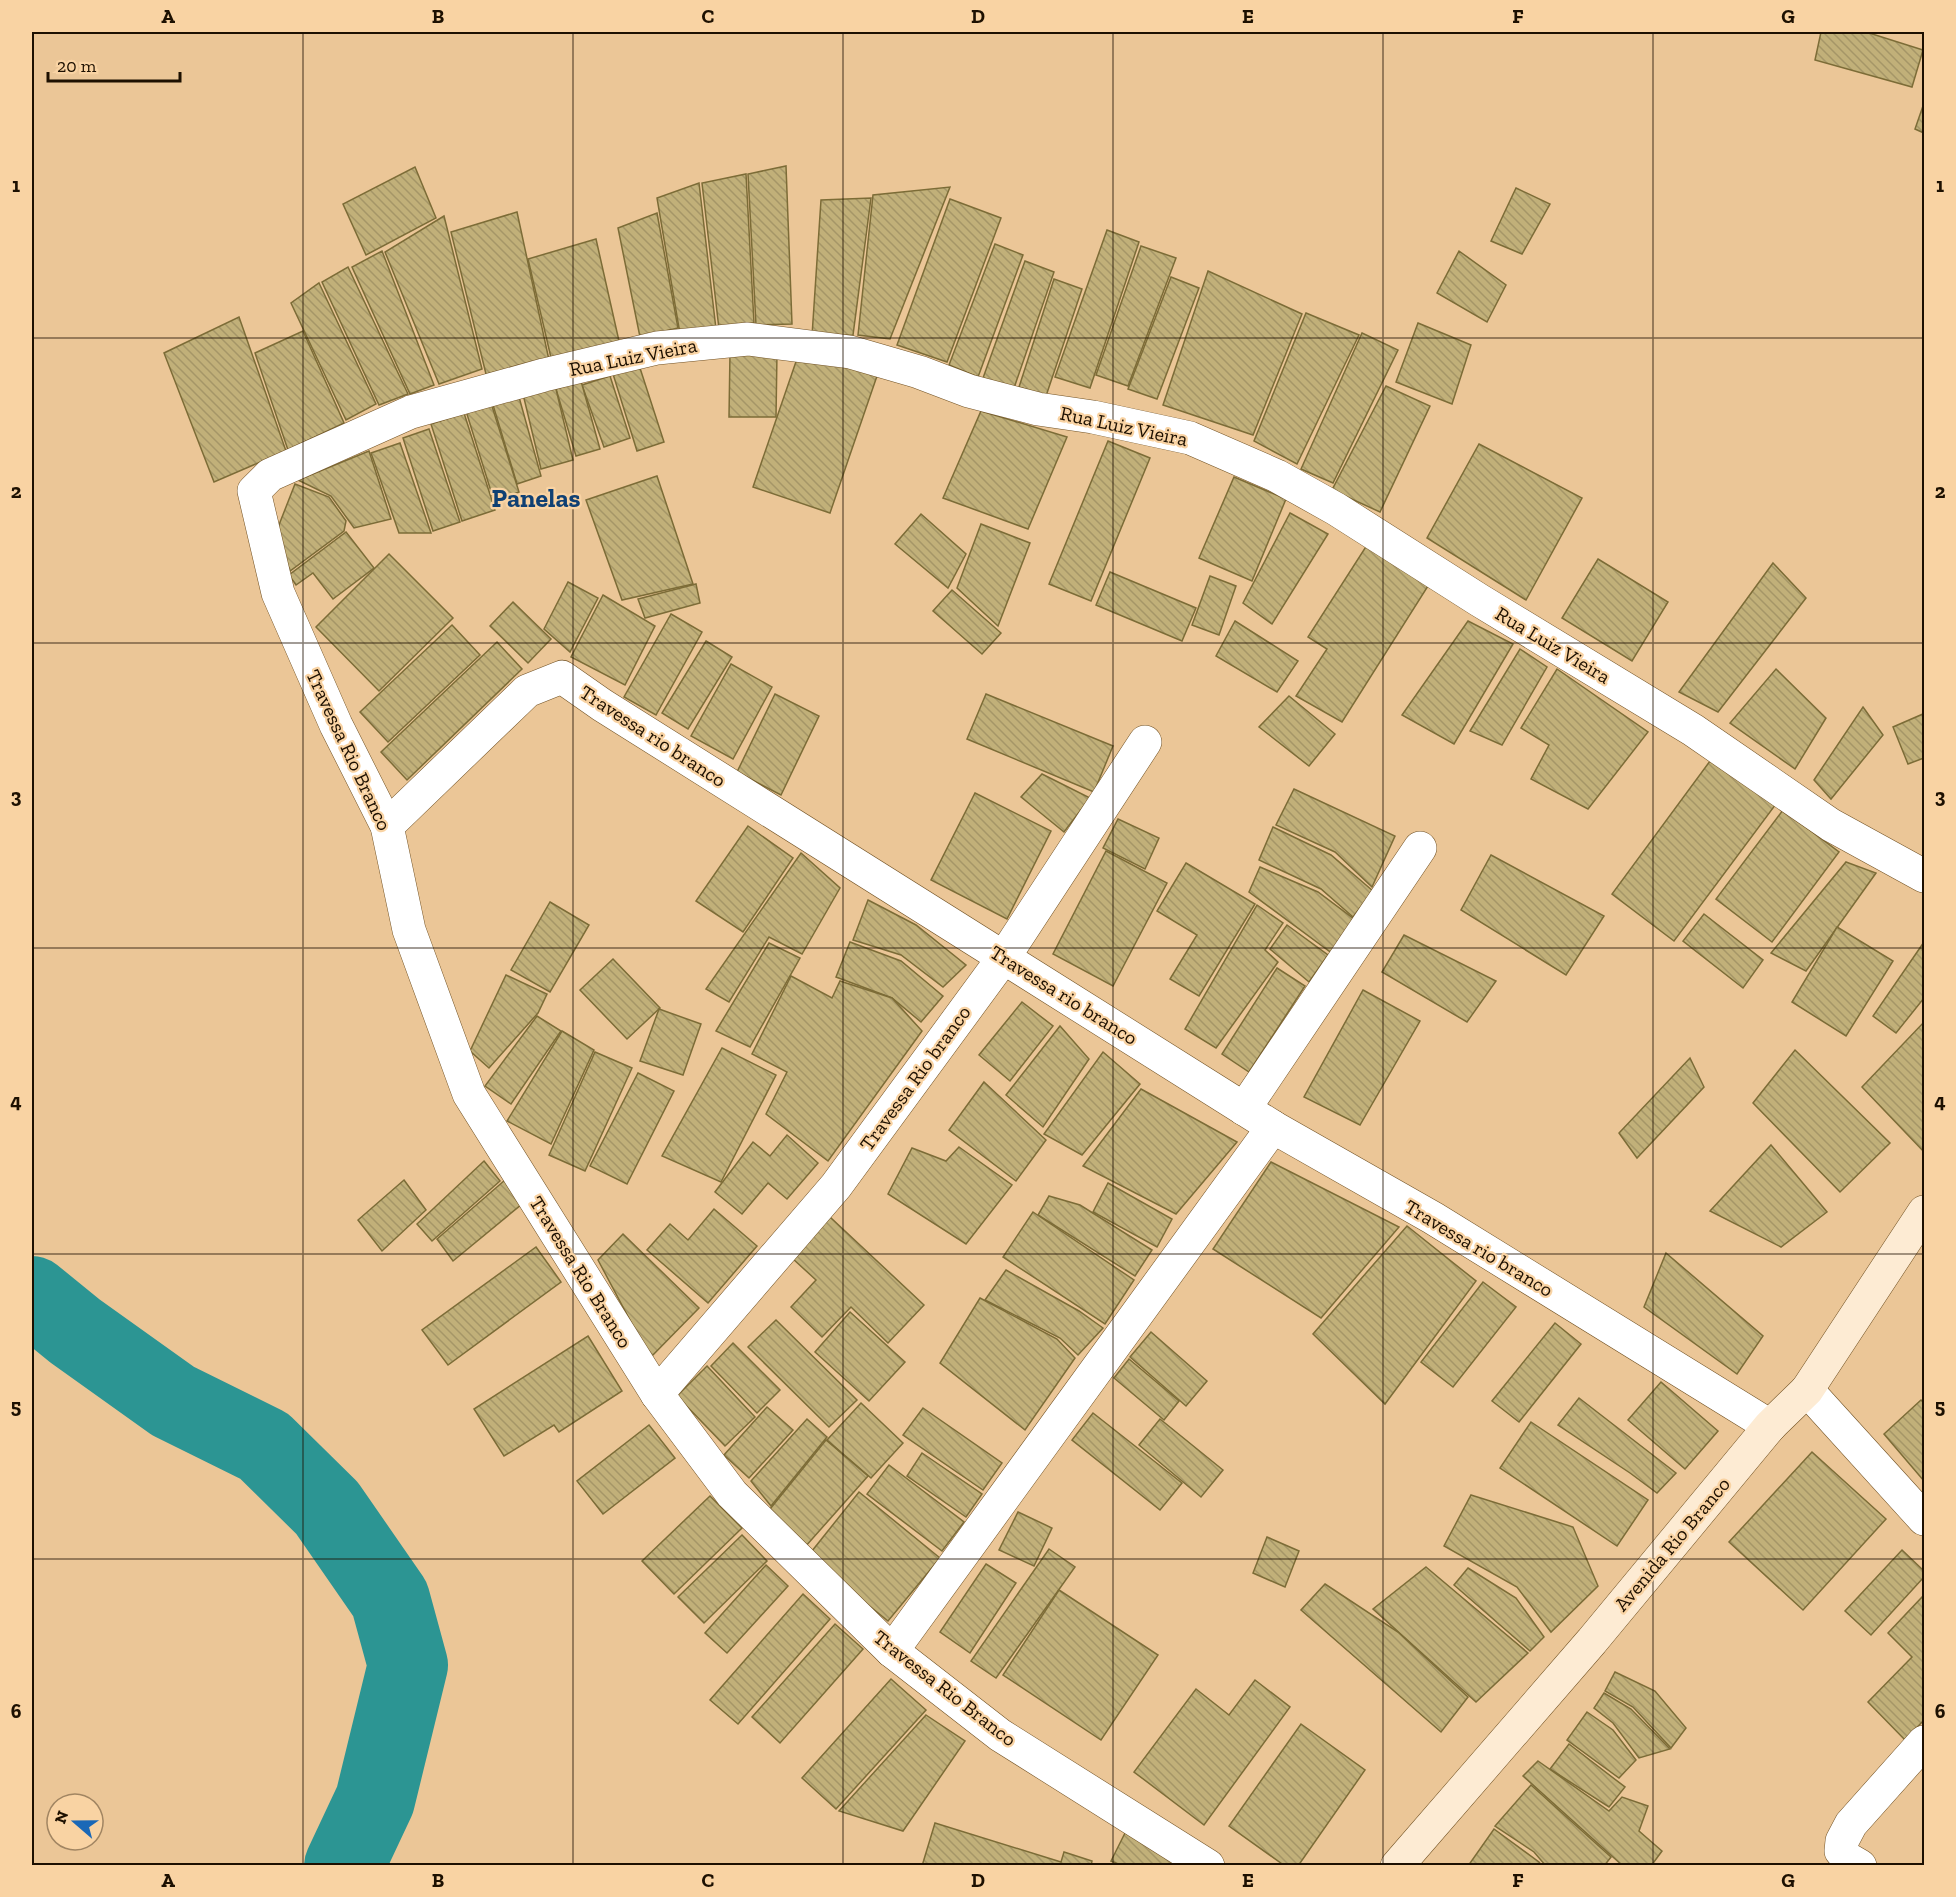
<svg xmlns="http://www.w3.org/2000/svg" width="1956" height="1897" font-family="'Zilla Slab',serif">
<style>
.lines{fill:none;stroke-linecap:round;stroke-linejoin:round}
.river{stroke:#2c9593;stroke-width:80}
.building{fill:url(#building-back-hatch);stroke:#7c6c37;stroke-width:1.5}
.street-casing{stroke:#725224;stroke-width:34}
.secondary-casing{stroke:#725224;stroke-width:34}
.street{stroke:#fff;stroke-width:33}
.secondary{stroke:#fdebd3;stroke-width:33}
.grid{fill:none;stroke:#1d1001;stroke-width:1.5;stroke-opacity:0.55}
.labels{text-anchor:middle;stroke-width:4.5;stroke-linejoin:round;paint-order:stroke}
.street-label{font-size:20px;fill:#1d1001;stroke:#f9d3a3}
.district-label{font-size:26px;font-weight:bold;fill:#104073;stroke:#f9d3a3}
.neatline{fill:none;stroke:#1d1001;stroke-width:2}
.grid-label{font-size:20px;text-anchor:middle;font-weight:bold;fill:#1d1001}
</style>
<defs>
<pattern id="building-back-hatch" width="6" height="6" patternUnits="userSpaceOnUse" patternTransform="scale(1.5)"><rect width="6" height="6" fill="#c1b079"/><path d="M-1 5l2 2M0 0l6 6M5-1l2 2" fill="none" stroke="#a59667"/></pattern>
</defs>
<rect width="100%" height="100%" fill="#ebc697"/>
<g class="lines">
<polyline class="river" points="32,1296 75,1331 173,1401 264,1446 327,1508 390,1599 408,1665 375,1800 344,1866"/>
</g>
<g class="building">
<polygon points="1821,32 1866,32 1923,50 1912,87 1815,60"/>
<polygon points="1924,103 1924,133 1915,129"/>
<polygon points="786,166 792,324 756,325 748,174"/>
<polygon points="415,167 436,218 366,255 343,204"/>
<polygon points="746,174 754,323 719,329 702,183"/>
<polygon points="699,183 716,329 680,334 657,198"/>
<polygon points="950,187 890,339 858,335 873,195"/>
<polygon points="1516,188 1550,204 1522,254 1491,241"/>
<polygon points="871,198 853,335 812,336 821,200"/>
<polygon points="950,199 1001,218 947,362 897,345"/>
<polygon points="517,212 549,360 486,374 451,232"/>
<polygon points="657,213 678,328 640,337 618,228"/>
<polygon points="444,216 482,369 439,384 385,252"/>
<polygon points="1107,230 1139,242 1090,388 1055,377"/>
<polygon points="596,239 619,341 552,362 528,259"/>
<polygon points="995,244 1023,255 978,377 949,365"/>
<polygon points="1141,246 1176,258 1128,386 1096,375"/>
<polygon points="382,251 434,385 410,394 352,267"/>
<polygon points="1459,251 1506,285 1487,322 1437,293"/>
<polygon points="1025,261 1054,272 1014,388 983,378"/>
<polygon points="348,267 408,394 379,405 322,282"/>
<polygon points="1208,271 1302,314 1253,435 1163,405"/>
<polygon points="1171,277 1199,288 1157,399 1128,389"/>
<polygon points="1054,279 1082,289 1046,396 1019,387"/>
<polygon points="319,283 376,404 346,420 291,303"/>
<polygon points="1306,313 1359,335 1297,464 1254,441"/>
<polygon points="239,317 286,451 214,482 164,353"/>
<polygon points="1418,323 1471,345 1452,404 1396,382"/>
<polygon points="303,331 344,423 288,450 255,353"/>
<polygon points="1362,333 1398,350 1333,483 1301,469"/>
<polygon points="800,350 877,376 830,513 753,487"/>
<polygon points="730,352 777,353 776,417 729,417"/>
<polygon points="639,365 664,442 637,451 613,374"/>
<polygon points="610,376 630,438 604,447 582,385"/>
<polygon points="581,381 600,449 576,456 556,389"/>
<polygon points="555,385 573,460 541,469 523,394"/>
<polygon points="1386,386 1430,406 1380,512 1332,490"/>
<polygon points="519,397 541,476 517,484 493,405"/>
<polygon points="491,403 519,492 494,501 466,411"/>
<polygon points="981,411 1067,437 1028,529 943,498"/>
<polygon points="464,413 495,510 462,521 431,424"/>
<polygon points="429,429 460,522 433,531 403,438"/>
<polygon points="1108,441 1150,458 1091,601 1049,584"/>
<polygon points="400,443 431,533 399,533 371,453"/>
<polygon points="1479,444 1582,498 1526,600 1427,538"/>
<polygon points="369,451 391,519 354,528 331,496 298,480"/>
<polygon points="657,476 693,584 622,600 586,500"/>
<polygon points="1234,477 1286,499 1252,581 1199,558"/>
<polygon points="295,484 329,497 346,521 344,531 290,571 275,535"/>
<polygon points="1290,513 1328,534 1272,624 1243,603"/>
<polygon points="921,514 966,554 948,588 895,544"/>
<polygon points="981,524 1030,543 998,626 957,588"/>
<polygon points="346,532 374,568 333,599 313,573 296,585 289,575"/>
<polygon points="1367,545 1428,586 1342,722 1296,696 1327,649 1308,637"/>
<polygon points="389,554 453,618 379,691 316,627"/>
<polygon points="1598,559 1668,602 1632,661 1562,618"/>
<polygon points="1773,563 1806,598 1718,712 1679,692"/>
<polygon points="1110,572 1196,608 1182,641 1096,605"/>
<polygon points="1210,576 1236,586 1219,635 1192,625"/>
<polygon points="568,582 598,598 570,652 544,629"/>
<polygon points="696,584 700,603 645,618 638,599"/>
<polygon points="952,590 1001,633 982,654 933,611"/>
<polygon points="603,595 655,626 625,685 571,657"/>
<polygon points="513,602 551,639 528,663 490,626"/>
<polygon points="671,614 702,632 656,715 624,697"/>
<polygon points="1235,621 1298,661 1277,692 1216,656"/>
<polygon points="1468,621 1513,644 1454,744 1402,715"/>
<polygon points="452,625 480,655 388,742 360,712"/>
<polygon points="706,641 732,657 688,729 662,713"/>
<polygon points="497,642 522,669 407,780 381,752"/>
<polygon points="1520,649 1547,667 1502,745 1470,731"/>
<polygon points="731,664 772,687 733,759 691,736"/>
<polygon points="1557,669 1648,732 1588,809 1531,779 1549,745 1521,728"/>
<polygon points="1776,669 1826,718 1795,769 1730,723"/>
<polygon points="775,694 819,716 781,795 737,772"/>
<polygon points="986,694 1113,746 1094,792 967,739"/>
<polygon points="1289,696 1335,734 1309,766 1259,727"/>
<polygon points="1863,707 1883,735 1831,799 1814,780"/>
<polygon points="1923,714 1924,758 1908,764 1893,727"/>
<polygon points="1713,757 1776,804 1674,941 1612,894"/>
<polygon points="1042,774 1090,798 1064,832 1021,797"/>
<polygon points="1294,789 1395,836 1372,887 1335,852 1276,825"/>
<polygon points="975,793 1051,831 1007,919 931,880"/>
<polygon points="1783,810 1839,852 1772,942 1716,899"/>
<polygon points="1118,819 1159,838 1145,869 1103,848"/>
<polygon points="748,826 793,858 743,932 696,901"/>
<polygon points="1273,827 1331,855 1373,891 1353,917 1321,889 1259,860"/>
<polygon points="1106,851 1167,883 1113,986 1053,954"/>
<polygon points="801,853 840,888 802,954 769,937 729,1002 706,989"/>
<polygon points="1491,855 1604,916 1566,975 1461,910"/>
<polygon points="1846,862 1876,873 1806,971 1771,953"/>
<polygon points="1186,863 1255,904 1199,996 1170,979 1197,935 1157,911"/>
<polygon points="1260,867 1318,892 1358,922 1333,954 1249,892"/>
<polygon points="868,900 916,925 966,965 943,987 901,955 853,940"/>
<polygon points="550,902 589,925 550,992 511,970"/>
<polygon points="1257,905 1283,923 1265,950 1278,962 1216,1048 1185,1029"/>
<polygon points="1704,914 1763,960 1743,988 1683,941"/>
<polygon points="1287,925 1328,955 1309,982 1270,949"/>
<polygon points="1837,927 1893,961 1846,1036 1792,1002"/>
<polygon points="1404,935 1496,981 1467,1022 1382,972"/>
<polygon points="850,942 901,961 943,996 921,1022 892,998 836,977"/>
<polygon points="1924,942 1924,998 1896,1033 1873,1016"/>
<polygon points="769,943 800,958 750,1047 716,1031"/>
<polygon points="613,959 660,1008 627,1039 580,990"/>
<polygon points="1277,968 1305,986 1249,1072 1222,1054"/>
<polygon points="506,975 547,994 538,1013 489,1068 470,1051"/>
<polygon points="791,976 832,998 840,981 892,998 922,1031 828,1161 766,1114 787,1072 752,1054"/>
<polygon points="1363,990 1420,1021 1360,1125 1304,1097"/>
<polygon points="1022,1002 1053,1026 1010,1081 979,1055"/>
<polygon points="659,1009 701,1024 683,1075 640,1061"/>
<polygon points="537,1016 561,1031 511,1104 485,1086"/>
<polygon points="1924,1022 1924,1152 1862,1087"/>
<polygon points="1060,1026 1089,1059 1043,1127 1006,1095"/>
<polygon points="562,1031 594,1050 551,1144 507,1121"/>
<polygon points="722,1048 776,1075 721,1182 662,1156"/>
<polygon points="1795,1050 1890,1143 1840,1192 1753,1103"/>
<polygon points="595,1052 632,1068 585,1171 549,1155"/>
<polygon points="1103,1052 1140,1084 1082,1155 1044,1134"/>
<polygon points="1690,1058 1704,1087 1637,1158 1619,1133"/>
<polygon points="638,1073 674,1091 627,1184 590,1166"/>
<polygon points="984,1082 1046,1140 1016,1181 949,1130"/>
<polygon points="1141,1089 1237,1142 1176,1214 1083,1166"/>
<polygon points="787,1135 818,1163 787,1199 768,1183 742,1214 715,1192 753,1142 770,1156"/>
<polygon points="1771,1145 1827,1212 1781,1247 1710,1211"/>
<polygon points="959,1147 1012,1185 966,1244 888,1194 912,1148 946,1161"/>
<polygon points="484,1161 500,1181 432,1241 417,1224"/>
<polygon points="1271,1162 1399,1227 1321,1318 1213,1249"/>
<polygon points="404,1180 426,1210 382,1251 358,1220"/>
<polygon points="505,1180 522,1204 453,1261 437,1239"/>
<polygon points="1108,1183 1172,1219 1157,1247 1093,1212"/>
<polygon points="1049,1196 1080,1205 1152,1250 1135,1276 1038,1215"/>
<polygon points="714,1209 757,1246 708,1303 647,1250 670,1224 688,1240"/>
<polygon points="1033,1212 1134,1280 1105,1324 1003,1257"/>
<polygon points="830,1217 924,1305 888,1343 851,1307 822,1337 791,1307 816,1280 792,1258"/>
<polygon points="1407,1226 1476,1281 1385,1404 1313,1334"/>
<polygon points="623,1234 699,1308 650,1358 598,1260"/>
<polygon points="536,1247 561,1282 448,1365 422,1330"/>
<polygon points="1666,1253 1763,1336 1737,1374 1644,1307"/>
<polygon points="1006,1270 1079,1311 1103,1328 1078,1355 1060,1338 985,1300"/>
<polygon points="1483,1282 1516,1307 1453,1387 1421,1362"/>
<polygon points="980,1298 1057,1339 1075,1358 1025,1430 940,1363"/>
<polygon points="850,1312 905,1362 869,1401 815,1352"/>
<polygon points="776,1320 857,1400 829,1427 748,1347"/>
<polygon points="1555,1323 1581,1344 1519,1422 1492,1401"/>
<polygon points="1151,1332 1207,1381 1186,1406 1130,1357"/>
<polygon points="588,1336 622,1391 559,1432 554,1425 504,1456 474,1409"/>
<polygon points="733,1343 780,1390 757,1413 711,1366"/>
<polygon points="1129,1359 1179,1401 1164,1420 1114,1378"/>
<polygon points="707,1366 755,1417 725,1446 677,1396"/>
<polygon points="1661,1382 1718,1431 1685,1469 1628,1420"/>
<polygon points="1579,1398 1676,1473 1657,1493 1630,1473 1558,1425"/>
<polygon points="1921,1400 1924,1403 1924,1481 1884,1434"/>
<polygon points="861,1403 903,1443 871,1478 827,1440"/>
<polygon points="767,1407 793,1430 749,1478 724,1455"/>
<polygon points="923,1408 1002,1463 983,1490 903,1435"/>
<polygon points="1093,1413 1182,1483 1160,1510 1072,1440"/>
<polygon points="807,1419 827,1437 771,1506 751,1481"/>
<polygon points="1160,1419 1223,1470 1201,1497 1139,1445"/>
<polygon points="1531,1422 1648,1500 1617,1546 1500,1468"/>
<polygon points="649,1425 675,1458 603,1514 577,1481"/>
<polygon points="826,1440 868,1476 805,1547 766,1514"/>
<polygon points="1812,1452 1886,1519 1803,1610 1729,1542"/>
<polygon points="922,1453 982,1494 966,1517 907,1476"/>
<polygon points="889,1465 964,1522 942,1551 867,1494"/>
<polygon points="859,1492 940,1558 888,1621 808,1556"/>
<polygon points="1471,1495 1573,1527 1598,1586 1551,1632 1517,1587 1444,1546"/>
<polygon points="710,1496 742,1528 674,1594 642,1561"/>
<polygon points="1018,1512 1052,1528 1034,1566 999,1550"/>
<polygon points="742,1535 767,1561 704,1623 678,1597"/>
<polygon points="1267,1537 1299,1551 1285,1587 1253,1573"/>
<polygon points="1049,1549 1075,1567 996,1678 971,1661"/>
<polygon points="1902,1550 1924,1571 1924,1577 1871,1635 1845,1611"/>
<polygon points="986,1564 1016,1583 970,1653 940,1632"/>
<polygon points="766,1565 788,1586 727,1653 705,1633"/>
<polygon points="1426,1567 1528,1653 1476,1702 1373,1609"/>
<polygon points="1468,1568 1516,1598 1544,1637 1530,1651 1454,1585"/>
<polygon points="1325,1584 1398,1632 1468,1697 1441,1732 1301,1610"/>
<polygon points="1059,1590 1158,1655 1101,1740 1003,1675"/>
<polygon points="803,1594 830,1619 738,1724 710,1700"/>
<polygon points="1924,1595 1924,1720 1905,1740 1868,1702 1912,1657 1888,1633"/>
<polygon points="835,1624 863,1649 780,1743 752,1717"/>
<polygon points="1615,1672 1655,1691 1686,1728 1671,1748 1633,1707 1605,1691"/>
<polygon points="891,1679 926,1710 836,1809 802,1778"/>
<polygon points="1255,1680 1290,1707 1204,1825 1134,1772 1196,1689 1229,1715"/>
<polygon points="1604,1693 1631,1709 1670,1749 1639,1758 1613,1723 1594,1708"/>
<polygon points="1587,1712 1613,1730 1636,1760 1619,1778 1567,1740"/>
<polygon points="926,1715 965,1741 903,1831 839,1811"/>
<polygon points="1301,1724 1365,1770 1298,1866 1285,1866 1229,1826"/>
<polygon points="1569,1744 1625,1787 1609,1807 1550,1769"/>
<polygon points="1538,1761 1609,1811 1622,1797 1648,1806 1639,1831 1662,1851 1651,1866 1623,1866 1523,1776"/>
<polygon points="1531,1785 1611,1857 1604,1866 1546,1866 1534,1852 1495,1826"/>
<polygon points="935,1823 1061,1862 1064,1852 1092,1861 1091,1866 922,1866"/>
<polygon points="1130,1823 1194,1866 1123,1866 1111,1861"/>
<polygon points="1494,1829 1539,1862 1542,1866 1468,1866"/>
</g>
<g class="lines">
<defs>
<g id="street">
<polyline points="387,826 527,691 562,677 602,705 1273,1127 1433,1218 1770,1426"/>
<polyline points="1244,1109 1420,848"/>
<polyline points="1807,1390 1924,1519"/>
<polyline points="657,1394 836,1186 1004,957 1145,742"/>
<polyline points="892,1651 1273,1127"/>
<polyline points="1208,1866 1000,1735 892,1651 732,1494 657,1394 469,1094 409,930 387,826 336,725 278,593 254,491 270,475 411,412 544,375 657,348 748,339 850,352 919,372 969,391 1038,409 1093,417 1190,438 1277,476 1336,509 1479,600 1693,730 1831,825 1924,876"/>
<polyline points="1860,1866 1848,1859 1841,1851 1842,1841 1851,1824 1924,1742"/>
</g>
<polyline id="secondary" points="1397,1866 1592,1641 1770,1426 1807,1390 1924,1212"/>
</defs>
<use href="#street" class="street-casing"/>
<use href="#secondary" class="secondary-casing"/>
<use href="#street" class="street"/>
<use href="#secondary" class="secondary"/>
</g>
<path class="grid" d="M303 32V1866M573 32V1866M843 32V1866M1113 32V1866M1383 32V1866M1653 32V1866M32 338H1924M32 643H1924M32 948H1924M32 1254H1924M32 1559H1924"/>
<g class="labels">
<g class="street-label">
<text transform="translate(633 357) rotate(-11)" y="7">Rua Luiz Vieira</text>
<text transform="translate(1124 426) rotate(12)" y="7">Rua Luiz Vieira</text>
<text transform="translate(1553 645) rotate(31)" y="7">Rua Luiz Vieira</text>
<text transform="translate(653 736) rotate(33)" y="7">Travessa rio branco</text>
<text transform="translate(349 750) rotate(65)" y="7">Travessa Rio Branco</text>
<text transform="translate(1064 995) rotate(32)" y="7">Travessa rio branco</text>
<text transform="translate(915 1078) rotate(-54)" y="7">Travessa Rio branco</text>
<text transform="translate(1479 1248) rotate(31)" y="7">Travessa rio branco</text>
<text transform="translate(581 1272) rotate(58)" y="7">Travessa Rio Branco</text>
<text transform="translate(1672 1544) rotate(-50)" y="7">Avenida Rio Branco</text>
<text transform="translate(945 1688) rotate(38)" y="7">Travessa Rio Branco</text>
</g>
<g class="district-label">
<text x="536" y="507">Panelas</text>
</g>
</g>
<rect width="1956" height="1897" fill="none" stroke="#f9d3a3" stroke-width="66"/>
<g transform="translate(75 1822) rotate(290)"><circle r="28" fill="#f9d3a3" stroke="#a18562" stroke-width="1.5"/>
<path d="M0-4.5L10 22L0 15L-10 22Z" fill="#1a68b7"/>
<text y="-9" font-size="16" font-weight="bold" text-anchor="middle" fill="#1d1001">N</text>
</g>
<path d="M48 72v9h132v-9" fill="none" stroke="#1d1001" stroke-width="3"/>
<text x="57" y="72" font-size="18" fill="#1d1001" stroke="#f9d3a3" stroke-width="4.5" paint-order="stroke">20 m</text>
<rect x="33" y="33" width="1890" height="1831" class="neatline"/>
<g class="grid-label">
<text x="168" y="23">A</text>
<text x="438" y="23">B</text>
<text x="708" y="23">C</text>
<text x="978" y="23">D</text>
<text x="1248" y="23">E</text>
<text x="1518" y="23">F</text>
<text x="1788" y="23">G</text>
<text x="16" y="192">1</text>
<text x="1940" y="192">1</text>
<text x="16" y="498">2</text>
<text x="1940" y="498">2</text>
<text x="16" y="803">3</text>
<text x="1940" y="803">3</text>
<text x="16" y="1108">4</text>
<text x="1940" y="1108">4</text>
<text x="16" y="1413">5</text>
<text x="1940" y="1413">5</text>
<text x="16" y="1718">6</text>
<text x="1940" y="1718">6</text>
<text x="168" y="1887">A</text>
<text x="438" y="1887">B</text>
<text x="708" y="1887">C</text>
<text x="978" y="1887">D</text>
<text x="1248" y="1887">E</text>
<text x="1518" y="1887">F</text>
<text x="1788" y="1887">G</text>
</g>
</svg>
